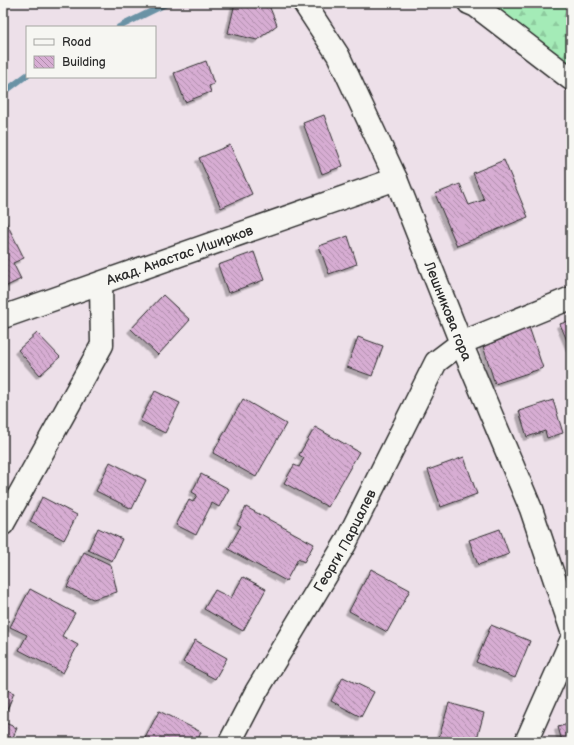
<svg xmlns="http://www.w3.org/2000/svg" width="574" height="745" font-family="'Balsamiq Sans',sans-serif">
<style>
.forest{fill:url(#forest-firs);stroke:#688b71}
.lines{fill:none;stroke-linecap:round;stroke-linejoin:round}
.stream{stroke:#6b92a5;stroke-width:6}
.building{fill:url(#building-back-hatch);stroke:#2b2b2b;filter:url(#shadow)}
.minor-casing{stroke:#2b2b2b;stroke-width:25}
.minor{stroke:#f6f6f2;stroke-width:22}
.labels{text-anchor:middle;stroke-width:4;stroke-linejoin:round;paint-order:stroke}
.street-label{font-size:14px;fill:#2b2b2b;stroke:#f6f6f2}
</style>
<defs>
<pattern id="forest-firs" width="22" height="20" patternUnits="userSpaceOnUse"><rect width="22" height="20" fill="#a4ebb7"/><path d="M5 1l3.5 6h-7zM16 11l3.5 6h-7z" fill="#8dca9e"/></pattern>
<pattern id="building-back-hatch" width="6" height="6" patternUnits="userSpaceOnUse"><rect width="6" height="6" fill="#d7add3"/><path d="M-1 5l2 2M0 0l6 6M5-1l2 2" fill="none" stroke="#af8dab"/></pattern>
<filter id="shadow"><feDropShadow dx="-3.5" dy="3.5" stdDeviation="0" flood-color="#0004"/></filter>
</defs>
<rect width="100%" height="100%" fill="#ede0e9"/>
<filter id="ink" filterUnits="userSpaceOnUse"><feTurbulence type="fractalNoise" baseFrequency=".025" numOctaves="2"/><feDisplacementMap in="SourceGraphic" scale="8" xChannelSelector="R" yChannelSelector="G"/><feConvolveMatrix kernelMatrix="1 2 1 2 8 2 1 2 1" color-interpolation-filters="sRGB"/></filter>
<g filter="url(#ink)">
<polygon class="forest" points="469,3 571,3 571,77"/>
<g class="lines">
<g class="stream">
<polyline points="119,27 168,3"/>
<polyline points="3,93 27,75"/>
</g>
</g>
<g class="building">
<polygon points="235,3 268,3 277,25 257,40 228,33"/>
<polygon points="206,61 214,84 209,86 211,92 185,102 174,73"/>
<polygon points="324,115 343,166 322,174 303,123"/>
<polygon points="230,145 252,194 221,208 199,158"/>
<polygon points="504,160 528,217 457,246 435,194 460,184 469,205 484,200 473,173"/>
<polygon points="3,216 24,258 13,263 21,279 3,288"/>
<polygon points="348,236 357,264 329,274 319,246"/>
<polygon points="254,252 264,280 228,293 218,265"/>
<polygon points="163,295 190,320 158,355 131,329"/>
<polygon points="571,320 571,350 560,324"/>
<polygon points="529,327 543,368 495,384 482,343"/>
<polygon points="37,333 60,357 40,375 18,350"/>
<polygon points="358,337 383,346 372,376 347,367"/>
<polygon points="155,391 180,403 165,433 140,421"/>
<polygon points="243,399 286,424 256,477 213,453"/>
<polygon points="553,400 563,433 547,438 545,431 527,437 519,411"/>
<polygon points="315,427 359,452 328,507 284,483 294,465 299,467 304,458 299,455"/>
<polygon points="464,457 477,494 441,507 428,470"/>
<polygon points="110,462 146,480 132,509 96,491"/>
<polygon points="201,474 229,489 219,507 212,503 196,535 176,525 189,500 193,502 197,495 192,492"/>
<polygon points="42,497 77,515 64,540 30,522"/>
<polygon points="246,507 314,544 304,562 298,559 286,581 228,549 241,526 237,524"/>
<polygon points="98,528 122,539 112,561 88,550"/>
<polygon points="500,529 509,554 478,565 469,540"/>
<polygon points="84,552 111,565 117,592 93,599 67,587"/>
<polygon points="371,569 410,590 387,632 349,611"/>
<polygon points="243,577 266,589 243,631 204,609 215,590 231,598"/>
<polygon points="30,589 75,613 62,636 78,645 63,673 19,650 27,635 10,627"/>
<polygon points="491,625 530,641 515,678 476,662"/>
<polygon points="195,640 227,658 215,679 183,662"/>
<polygon points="343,677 374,692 361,717 331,701"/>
<polygon points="3,688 14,693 3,720"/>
<polygon points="449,703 484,713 476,742 438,741"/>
<polygon points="159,711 201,732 197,742 143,742"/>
<polygon points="3,722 17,728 11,742 3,739"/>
<polygon points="571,723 571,739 562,741 558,727"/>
</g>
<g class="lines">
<defs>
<g id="minor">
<path id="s1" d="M304 3 338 55 396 179 461 343 531 509 571 628"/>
<polyline points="469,3 476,6 571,79"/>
<path id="s2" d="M3 317 396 179"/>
<polyline points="3,524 102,345 101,283"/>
<path id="s3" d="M230 742 256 692 345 544 436 362 461 343 571 298"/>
<polyline points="526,742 571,641"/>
</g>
</defs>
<use href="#minor" class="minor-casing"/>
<use href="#minor" class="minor"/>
</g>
</g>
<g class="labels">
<g class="street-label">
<text dy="5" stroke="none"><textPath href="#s2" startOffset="187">Акад. Анастас Иширков</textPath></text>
<text dy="5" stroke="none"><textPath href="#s1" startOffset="341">Лешникова гора</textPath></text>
<text dy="5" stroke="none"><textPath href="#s3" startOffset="232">Георги Парцалев</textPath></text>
</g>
</g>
<rect width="574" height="745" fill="none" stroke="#f6f6f2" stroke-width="16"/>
<rect x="8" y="8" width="558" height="729" fill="none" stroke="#2b2b2b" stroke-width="1.5" filter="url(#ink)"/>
<rect x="26" y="26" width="130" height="52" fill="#f6f6f2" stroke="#a5a5a2"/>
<rect x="34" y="39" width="20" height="6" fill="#f6f6f2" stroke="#a5a5a2"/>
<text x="62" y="46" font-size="12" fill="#2b2b2b">Road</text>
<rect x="34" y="56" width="20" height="12" fill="url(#building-back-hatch)" stroke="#a5a5a2"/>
<text x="62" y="66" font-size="12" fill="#2b2b2b">Building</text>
</svg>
